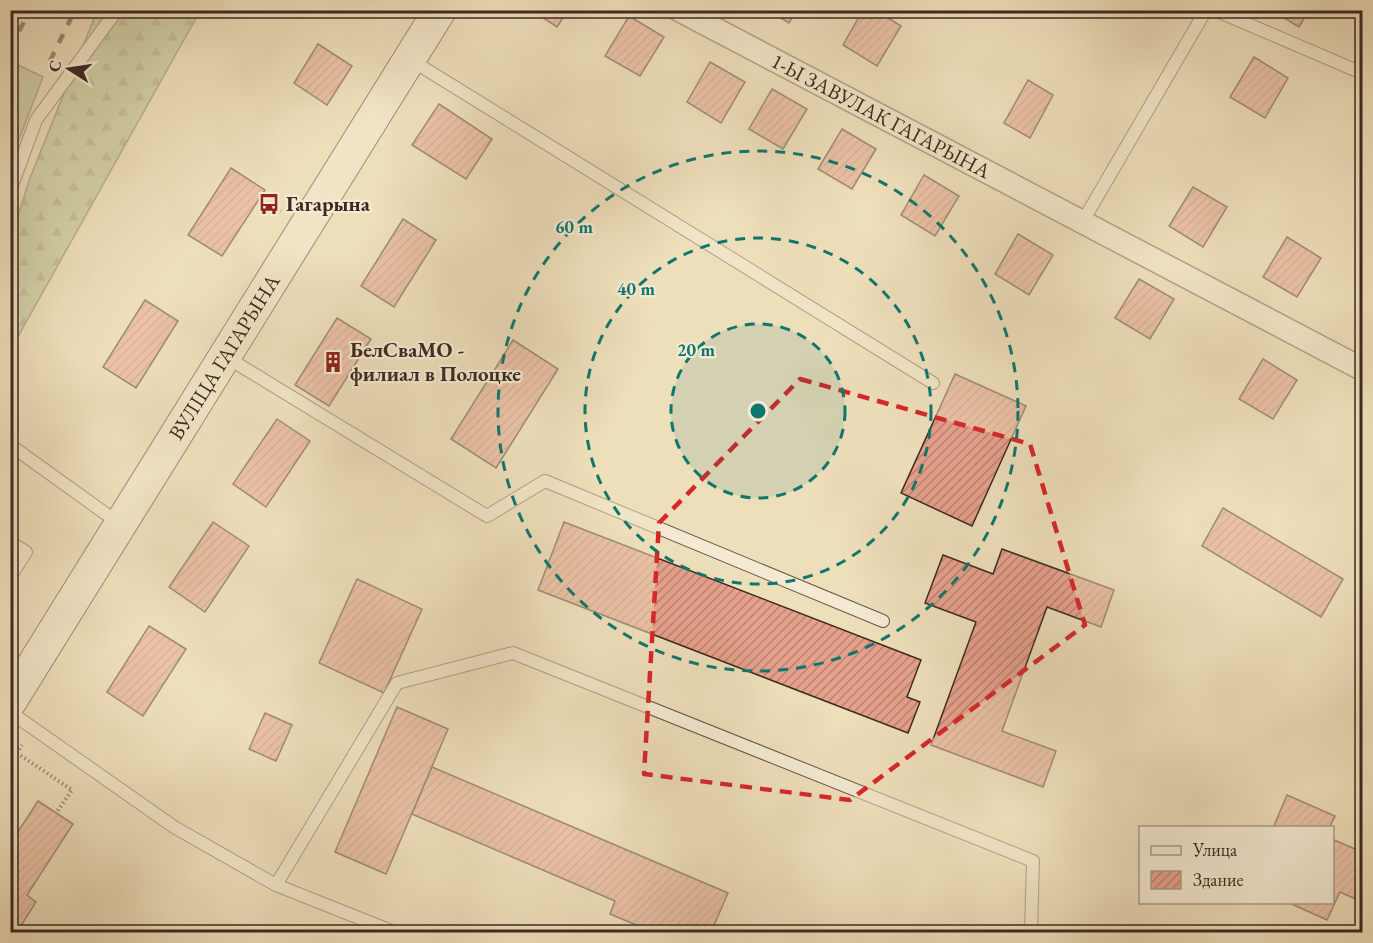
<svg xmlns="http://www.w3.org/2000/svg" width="1373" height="943" font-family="'EB Garamond',serif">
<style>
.grass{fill:#b4c394;stroke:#78765a;stroke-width:1.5}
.forest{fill:url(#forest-firs);stroke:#78765a;stroke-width:1.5}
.building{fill:url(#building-hatch);stroke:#3c2a21;stroke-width:1.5}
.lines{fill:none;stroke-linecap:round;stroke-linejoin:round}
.lane-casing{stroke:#685748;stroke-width:14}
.street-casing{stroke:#685748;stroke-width:25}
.secondary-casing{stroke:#3c2a21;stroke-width:34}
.path{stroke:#3c2a21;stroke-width:4;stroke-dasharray:1.5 3;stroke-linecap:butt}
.lane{stroke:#f4ead3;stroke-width:12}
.street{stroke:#f4ead3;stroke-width:22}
.secondary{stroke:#f4ead3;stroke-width:32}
.rail{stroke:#3c2a21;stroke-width:4.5;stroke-dasharray:10 10;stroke-linecap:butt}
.marked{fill:none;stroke:#d62828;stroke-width:4.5;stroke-dasharray:12 8;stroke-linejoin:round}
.ring{fill:none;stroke:#0f766e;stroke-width:3;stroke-dasharray:10 8}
.labels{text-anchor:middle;stroke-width:4.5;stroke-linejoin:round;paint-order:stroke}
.street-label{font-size:21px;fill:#3c2a21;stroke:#f4ead3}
.poi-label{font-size:21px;font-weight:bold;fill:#3c2a21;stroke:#f4ead3;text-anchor:start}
.centre{fill:#0f766e;stroke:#f4ead3;stroke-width:3}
.ring-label{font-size:18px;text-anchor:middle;font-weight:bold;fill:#0f766e;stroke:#f4ead3;stroke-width:4.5;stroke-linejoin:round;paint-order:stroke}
</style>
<defs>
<pattern id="forest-firs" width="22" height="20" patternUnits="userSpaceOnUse" patternTransform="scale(1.5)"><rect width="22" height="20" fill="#b4c394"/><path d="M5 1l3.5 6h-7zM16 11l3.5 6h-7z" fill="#949f78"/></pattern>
<pattern id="building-hatch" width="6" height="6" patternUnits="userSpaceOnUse" patternTransform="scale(1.5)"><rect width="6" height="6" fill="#e6a18c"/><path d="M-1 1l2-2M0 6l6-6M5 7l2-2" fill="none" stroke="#bc8372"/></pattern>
</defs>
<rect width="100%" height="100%" fill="#eedfbb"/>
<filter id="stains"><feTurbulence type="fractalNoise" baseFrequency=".00333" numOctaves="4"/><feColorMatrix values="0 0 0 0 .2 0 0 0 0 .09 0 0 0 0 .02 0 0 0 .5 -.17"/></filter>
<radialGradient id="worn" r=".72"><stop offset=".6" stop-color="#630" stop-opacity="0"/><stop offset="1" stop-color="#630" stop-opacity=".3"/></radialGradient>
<polygon class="grass" points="16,64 43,77 11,160 11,74"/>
<polygon class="forest" points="97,11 200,11 11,349 11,238 30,178"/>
<g class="building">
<polygon points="531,10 568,10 557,27"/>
<polygon points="768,10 797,10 789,23"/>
<polygon points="863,10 875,10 901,26 877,66 843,45"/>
<polygon points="1271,10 1309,10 1299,27"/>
<polygon points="629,16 664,37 640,76 605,56"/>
<polygon points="318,44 352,66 327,105 294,83"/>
<polygon points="1254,57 1288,78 1265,118 1230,97"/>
<polygon points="710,62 745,82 721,123 687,102"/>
<polygon points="1028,80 1053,95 1030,138 1004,123"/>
<polygon points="772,89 807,109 783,149 749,129"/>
<polygon points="439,104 492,139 466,179 412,145"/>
<polygon points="842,129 876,149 852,189 818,169"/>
<polygon points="231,168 265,190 222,256 188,235"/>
<polygon points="924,175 959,196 935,236 901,215"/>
<polygon points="1193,187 1227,207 1203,247 1169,226"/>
<polygon points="403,219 436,240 394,307 361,286"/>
<polygon points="1018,234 1053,255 1029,295 995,274"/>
<polygon points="1287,237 1321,258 1297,297 1263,277"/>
<polygon points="1139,279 1174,299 1150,339 1115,318"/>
<polygon points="145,300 178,321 136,388 103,367"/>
<polygon points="337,318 371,339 329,406 295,385"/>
<polygon points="513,340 558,369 496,468 451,439"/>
<polygon points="1263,359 1297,380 1273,419 1239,399"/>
<polygon points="955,374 1026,406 972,526 901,493"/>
<polygon points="277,419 310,441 266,507 233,484"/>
<polygon points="1223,508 1343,579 1321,617 1202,546"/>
<polygon points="213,522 249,546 205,612 169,587"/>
<polygon points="564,522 921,660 907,697 920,702 908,733 538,590"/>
<polygon points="1002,549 1114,590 1101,627 1047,607 1002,731 1056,751 1043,787 931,745 976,622 925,603 943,555 993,574"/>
<polygon points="357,579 422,609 384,693 319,663"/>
<polygon points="149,626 186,649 143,716 107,692"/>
<polygon points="397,707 448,729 386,874 335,852"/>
<polygon points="265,713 292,725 276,761 249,749"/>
<polygon points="432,767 728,893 711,932 653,932 610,914 615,901 412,814"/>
<polygon points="1287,795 1335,816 1329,828 1273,828"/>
<polygon points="38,801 73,824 27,895 36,902 17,932 10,932 10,844"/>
<polygon points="1332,839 1362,852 1362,902 1340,892 1327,920 1287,902 1332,902"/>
</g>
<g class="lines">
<defs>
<g id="lane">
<polyline points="1215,10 1362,73"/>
<polyline points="411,60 933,383"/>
<polyline points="10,191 36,120 117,10"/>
<polyline points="1083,221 1206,10"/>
<polyline points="226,357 487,516 545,481 883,621"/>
<polyline points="10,445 120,524"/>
<polyline points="10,542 26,552 10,577"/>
<polyline points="10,712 174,827 276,885 394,932"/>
<polyline points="276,885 397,683 513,653 1033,861 1031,932"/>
</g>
<g id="street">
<path id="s1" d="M679 10 1362 369"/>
</g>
<g id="secondary">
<path id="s2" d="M10 702 440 10"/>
</g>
</defs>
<use href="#lane" class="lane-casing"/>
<use href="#street" class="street-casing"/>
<use href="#secondary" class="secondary-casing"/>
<g class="path">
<polyline points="269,204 281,211"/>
<polyline points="17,753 72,790 56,813"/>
<polyline points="10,765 22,745"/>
</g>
<use href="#lane" class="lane"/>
<use href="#street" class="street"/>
<use href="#secondary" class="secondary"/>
<g class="rail">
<polyline points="10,49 30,10"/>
<polyline points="50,61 75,10"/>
</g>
</g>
<path d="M0 0H1373V943H0ZM800 379 1030 444 1085 625 850 800 644 774 659 523Z" fill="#eedfbb" fill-opacity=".55" fill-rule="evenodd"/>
<path class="marked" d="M800 379 1030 444 1085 625 850 800 644 774 659 523Z"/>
<circle cx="758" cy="411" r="87" fill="#0f766e" fill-opacity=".12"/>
<g class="ring">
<circle cx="758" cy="411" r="87"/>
<circle cx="758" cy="411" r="173"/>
<circle cx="758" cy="411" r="260"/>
</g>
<defs>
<symbol id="bus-bare" viewBox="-9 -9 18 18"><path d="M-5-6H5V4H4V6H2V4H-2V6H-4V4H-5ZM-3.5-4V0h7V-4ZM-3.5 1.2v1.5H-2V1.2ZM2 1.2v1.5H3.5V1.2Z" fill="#8f2418" stroke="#f4ead3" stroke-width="2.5" paint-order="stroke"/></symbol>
<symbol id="building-bare" viewBox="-9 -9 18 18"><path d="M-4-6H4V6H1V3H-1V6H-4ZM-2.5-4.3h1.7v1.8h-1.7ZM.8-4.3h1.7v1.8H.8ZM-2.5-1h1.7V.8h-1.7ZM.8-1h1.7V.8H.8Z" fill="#8f2418" stroke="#f4ead3" stroke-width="2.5" paint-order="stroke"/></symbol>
</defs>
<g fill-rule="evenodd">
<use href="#bus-bare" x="254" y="189" width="30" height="30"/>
<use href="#building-bare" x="318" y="347" width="30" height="30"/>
</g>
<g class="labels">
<g class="street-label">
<text dy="7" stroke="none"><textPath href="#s1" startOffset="228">1-Ы ЗАВУЛАК ГАГАРЫНА</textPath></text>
<text dy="7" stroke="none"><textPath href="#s2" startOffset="406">ВУЛІЦА ГАГАРЫНА</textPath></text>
</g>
<g class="poi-label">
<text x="286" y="211">Гагарына</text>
<text x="350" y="357">БелСваМО -<tspan x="350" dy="24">филиал в Полоцке</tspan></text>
</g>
</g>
<circle cx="758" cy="411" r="9" class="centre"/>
<g class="ring-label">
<text x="574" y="233">60 m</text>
<text x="636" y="295">40 m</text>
<text x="696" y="356">20 m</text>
</g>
<rect width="1373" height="943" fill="none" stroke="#eedfbb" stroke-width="36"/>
<rect x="12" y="12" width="1349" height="919" fill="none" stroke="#3c2a21" stroke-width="3"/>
<rect x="18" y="18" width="1337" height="907" fill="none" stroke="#3c2a21" stroke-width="1.5"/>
<rect x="1139" y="826" width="195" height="78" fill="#f4ead3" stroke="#aa9d8c" stroke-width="1.5"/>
<rect x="1151" y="846" width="30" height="9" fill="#f4ead3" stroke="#aa9d8c" stroke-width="1.5"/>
<text x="1193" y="856" font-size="18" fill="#3c2a21">Улица</text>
<rect x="1151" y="871" width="30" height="18" fill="url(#building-hatch)" stroke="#aa9d8c" stroke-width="1.5"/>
<text x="1193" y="886" font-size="18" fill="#3c2a21">Здание</text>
<g transform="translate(69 69) rotate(282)" stroke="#f4ead3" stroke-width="4.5" paint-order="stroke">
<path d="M0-4.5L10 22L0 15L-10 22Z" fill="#3c2a21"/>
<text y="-9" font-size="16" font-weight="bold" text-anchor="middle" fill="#3c2a21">С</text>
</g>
<rect width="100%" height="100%" filter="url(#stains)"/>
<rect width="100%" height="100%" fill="url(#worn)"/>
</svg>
